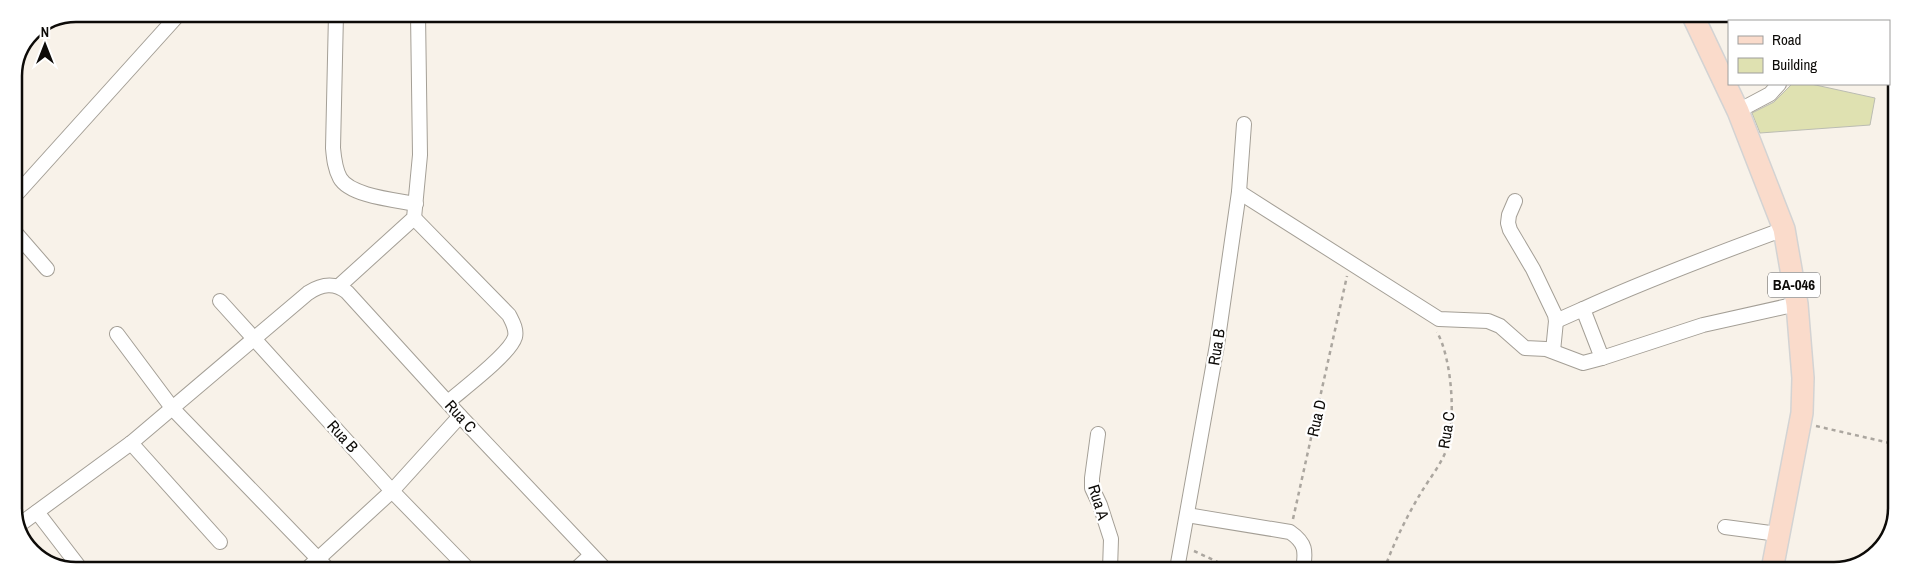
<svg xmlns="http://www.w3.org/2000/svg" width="1910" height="584" font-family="'Archivo Narrow',sans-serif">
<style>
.building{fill:#dfe1b1;stroke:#bbbcb2}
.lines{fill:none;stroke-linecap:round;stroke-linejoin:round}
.street-casing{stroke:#a49f96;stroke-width:16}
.primary-casing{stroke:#d3d3d3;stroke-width:24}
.path{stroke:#aba69f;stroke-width:2.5;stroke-dasharray:4 4;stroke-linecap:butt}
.street{stroke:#fff;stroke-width:14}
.primary{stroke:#fadbcb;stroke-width:21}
.labels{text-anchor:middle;stroke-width:4.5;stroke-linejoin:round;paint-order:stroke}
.shield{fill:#fff;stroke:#565452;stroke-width:1}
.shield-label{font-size:15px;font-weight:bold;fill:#0d0b08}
.street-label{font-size:16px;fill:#0d0b08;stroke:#fff}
.rim{fill:none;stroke:#0d0b08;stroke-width:2.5}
</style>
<rect width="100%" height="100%" fill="#f8f2e9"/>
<polygon class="building" points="1792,84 1811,84 1875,98 1870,125 1760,133 1752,113 1774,102"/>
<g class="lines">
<defs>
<g id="street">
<path d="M336 14 333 148C334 159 335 169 340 178 350 196 396 200 416 204"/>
<polyline points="1798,21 1799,16"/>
<polyline points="1738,111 1770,94 1779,84"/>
<polyline points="1239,192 1439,319 1488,321 1500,326 1525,348 1546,349 1583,363 1602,358"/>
<polyline points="14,197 179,14"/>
<polyline points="1515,201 1509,215 1508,223 1510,230 1533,269 1555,315 1556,321 1553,351"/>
<path d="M414 218 509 315C512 321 517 329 515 337 510 354 463 389 448 402"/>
<path d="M1784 229C1716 254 1649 279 1583 309L1602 358 1703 325 1797 304"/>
<polyline points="14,231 47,269"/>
<polyline points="339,286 414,218 420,155 418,14"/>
<polyline points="220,301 392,491 468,569"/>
<polyline points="1556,321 1583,309"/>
<polyline points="117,334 173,409 327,568"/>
<polyline points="1098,434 1092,478 1092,488 1100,505 1111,539 1110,569"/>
<polyline points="131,443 220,542"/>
<polyline points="37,512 80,568"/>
<path d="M1187 515 1290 532C1306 543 1306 551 1303 570"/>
<path d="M19 525 131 443 308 293C322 284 334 282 347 292L460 416 605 569"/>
<polyline points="1725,527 1778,534"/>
<polyline points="308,568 392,491 460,416"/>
<polyline points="576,569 591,555"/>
<polyline points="1177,569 1217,345 1239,192 1244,124"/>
</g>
<polyline id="primary" points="1693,16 1738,111 1784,229 1797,304 1803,378 1802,413 1772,570"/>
</defs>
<use href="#street" class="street-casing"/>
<use href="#primary" class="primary-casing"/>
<g class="path">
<polyline points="1816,426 1894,444"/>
<polyline points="1293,519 1347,276"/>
<polyline points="1194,551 1235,570"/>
<path d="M1384 570C1394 542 1407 516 1422 491 1430 478 1442 463 1447 448 1456 419 1452 359 1437 332"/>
</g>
<use href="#street" class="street"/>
<use href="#primary" class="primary"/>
</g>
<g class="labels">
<rect class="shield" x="1768" y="272.5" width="52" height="25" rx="4"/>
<g class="shield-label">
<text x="1794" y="290">BA-046</text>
</g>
<g class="street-label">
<text transform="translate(1216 347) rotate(-81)" y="6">Rua B</text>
<text transform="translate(461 416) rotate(48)" y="6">Rua C</text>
<text transform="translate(1316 418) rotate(-77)" y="6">Rua D</text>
<text transform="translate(1446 430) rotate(-81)" y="6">Rua C</text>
<text transform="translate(343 436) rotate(48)" y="6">Rua B</text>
<text transform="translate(1099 502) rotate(73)" y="6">Rua A</text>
</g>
</g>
<path d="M0 0H1910V584H0ZM76 22H1834A54 54 0 0 1 1888 76V508A54 54 0 0 1 1834 562H76A54 54 0 0 1 22 508V76A54 54 0 0 1 76 22Z" fill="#fff" fill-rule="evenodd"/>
<path class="rim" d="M76 22H1834A54 54 0 0 1 1888 76V508A54 54 0 0 1 1834 562H76A54 54 0 0 1 22 508V76A54 54 0 0 1 76 22Z"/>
<rect x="1728" y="20" width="162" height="65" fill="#ffffff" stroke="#9e9d9c"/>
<rect x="1738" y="36" width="25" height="8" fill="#fadbcb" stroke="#9e9d9c"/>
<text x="1772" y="45" font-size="15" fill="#0d0b08">Road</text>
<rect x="1738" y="58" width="25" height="15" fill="#dfe1b1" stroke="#9e9d9c"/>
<text x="1772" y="70" font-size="15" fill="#0d0b08">Building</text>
<g transform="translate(45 45)" stroke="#ffffff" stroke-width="4" paint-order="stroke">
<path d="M0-4L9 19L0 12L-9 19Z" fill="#0d0b08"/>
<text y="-8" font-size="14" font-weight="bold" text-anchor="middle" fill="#0d0b08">N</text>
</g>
</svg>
